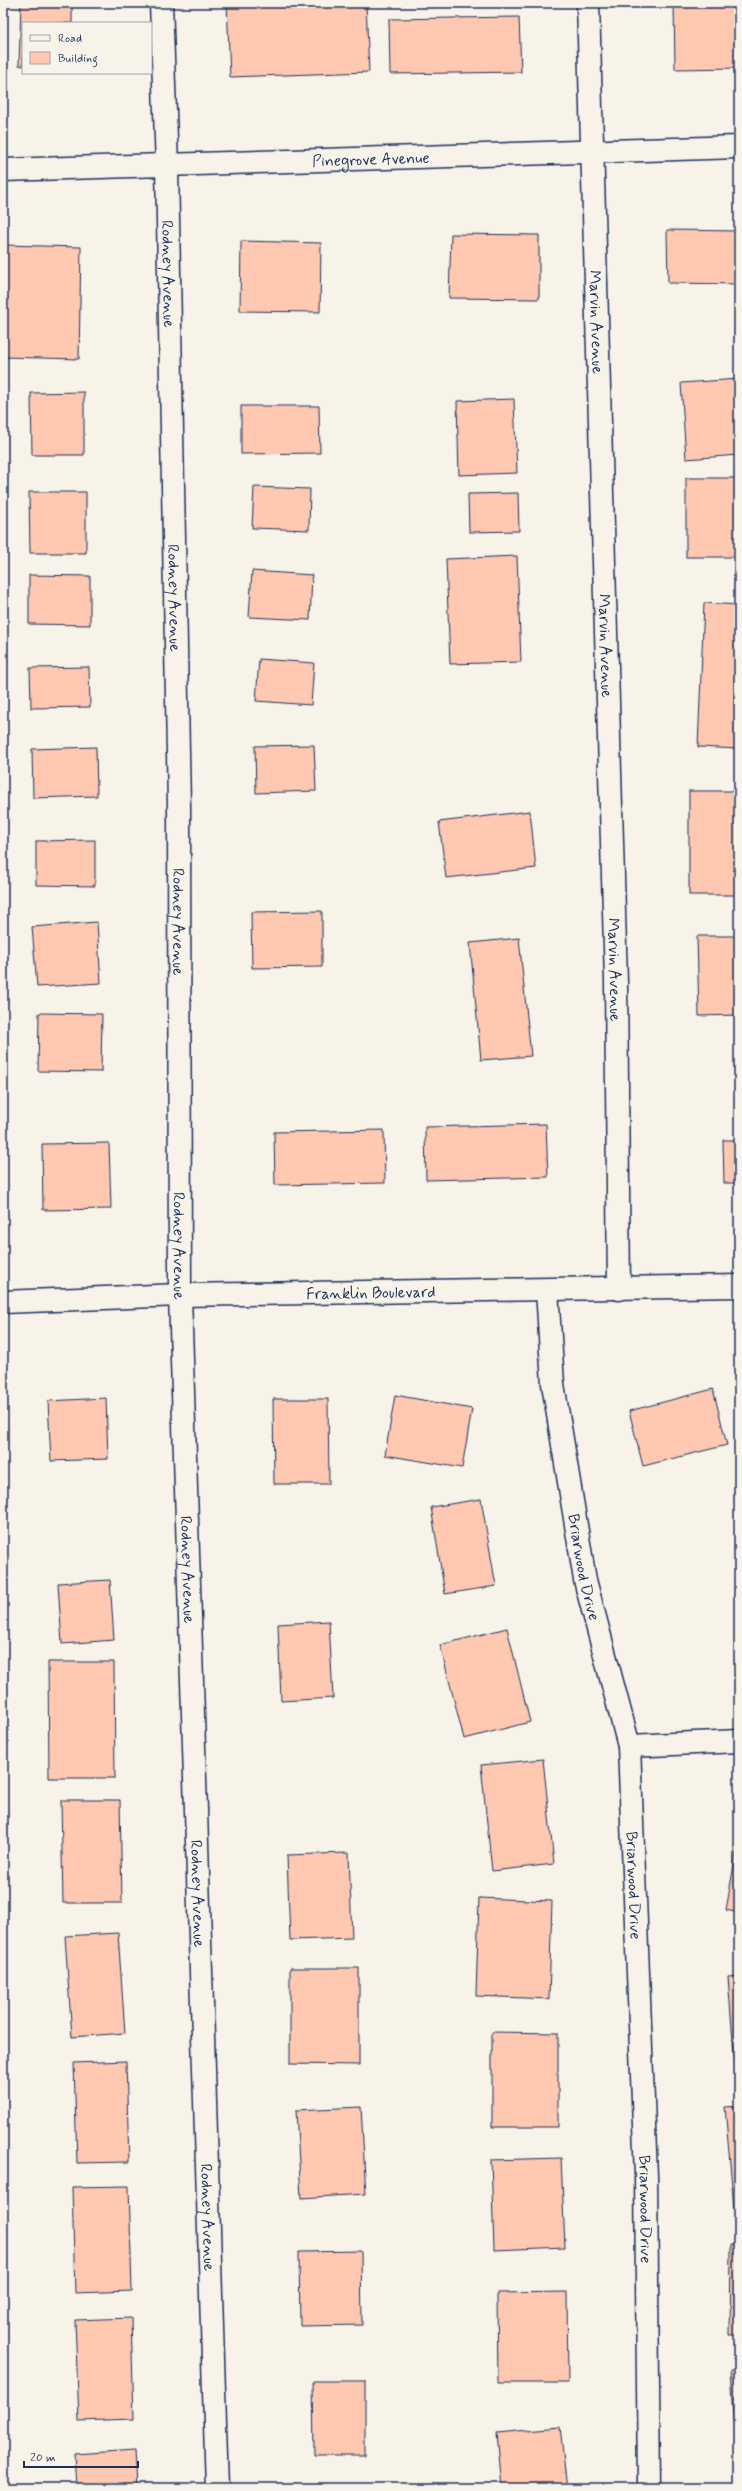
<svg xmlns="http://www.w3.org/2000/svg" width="742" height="2491" font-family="Mynerve,sans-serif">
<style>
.building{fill:#fec8b1;stroke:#1b2f5e}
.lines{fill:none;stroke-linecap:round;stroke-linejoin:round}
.street-casing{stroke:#1b2f5e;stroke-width:25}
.secondary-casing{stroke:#1b2f5e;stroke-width:25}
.street{stroke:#f7f3e8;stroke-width:22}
.secondary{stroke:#f7f3e8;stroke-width:22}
.labels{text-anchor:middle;stroke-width:3;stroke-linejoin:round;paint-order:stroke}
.street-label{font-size:16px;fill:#1b2f5e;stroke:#f7f3e8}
</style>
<rect width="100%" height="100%" fill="#f7f3e8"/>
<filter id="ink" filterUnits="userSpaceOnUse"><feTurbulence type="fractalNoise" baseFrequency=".025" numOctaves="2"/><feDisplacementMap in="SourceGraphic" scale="8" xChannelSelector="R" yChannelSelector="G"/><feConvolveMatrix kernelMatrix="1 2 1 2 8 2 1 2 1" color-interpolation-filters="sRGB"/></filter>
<g filter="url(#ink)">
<g class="building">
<polygon points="21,3 72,3 72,23 23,23 23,66 19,65"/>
<polygon points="227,3 366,3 369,72 230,77"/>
<polygon points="674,3 739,3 739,68 675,69"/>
<polygon points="519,17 521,72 390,74 389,19"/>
<polygon points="667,230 739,231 739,284 668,283"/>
<polygon points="451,234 539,235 539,299 449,298"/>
<polygon points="241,241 321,243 320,312 240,311"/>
<polygon points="4,245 81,247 79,359 3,357"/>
<polygon points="739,379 739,455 686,459 681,383"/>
<polygon points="84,392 84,455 32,455 31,393"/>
<polygon points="514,399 517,473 459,475 457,401"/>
<polygon points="241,406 319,406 320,453 241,454"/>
<rect x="686" y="478" width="53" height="79"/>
<polygon points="254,487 310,489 309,530 252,528"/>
<polygon points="29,492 86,492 86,553 30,553"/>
<polygon points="518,493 519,531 469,532 468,494"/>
<polygon points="517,556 521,662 450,664 446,559"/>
<polygon points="252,571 312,575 310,620 249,617"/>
<polygon points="29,575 90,576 90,625 29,624"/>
<polygon points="704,603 739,605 739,749 698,747"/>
<polygon points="259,659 314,663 311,705 256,701"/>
<polygon points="89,667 90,707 31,708 30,668"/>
<polygon points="314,745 316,791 256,793 255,746"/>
<polygon points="96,747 97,796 33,798 32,749"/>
<rect x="689" y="791" width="50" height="104"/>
<polygon points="530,811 536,868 446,878 439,822"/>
<polygon points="95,840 95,886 36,885 36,841"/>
<polygon points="322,911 322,967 252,968 251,912"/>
<polygon points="97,922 101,983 37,987 32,927"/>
<polygon points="697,936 739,936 739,1015 699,1016"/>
<polygon points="519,938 531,1056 481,1060 470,943"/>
<polygon points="39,1013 102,1014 101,1072 38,1071"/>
<polygon points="546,1124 548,1177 426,1180 425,1127"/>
<polygon points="384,1130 385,1183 275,1185 274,1132"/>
<polygon points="723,1140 739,1140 739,1183 724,1183"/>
<polygon points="109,1143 111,1209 43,1210 42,1144"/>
<polygon points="713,1389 727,1445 643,1466 629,1411"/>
<polygon points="395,1395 472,1409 462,1468 385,1455"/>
<polygon points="106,1398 108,1459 51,1461 48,1401"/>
<polygon points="273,1399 328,1399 329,1484 274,1484"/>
<polygon points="481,1499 496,1586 445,1594 431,1507"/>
<polygon points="110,1580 114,1640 62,1644 58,1583"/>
<polygon points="329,1621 333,1698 281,1701 278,1624"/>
<polygon points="507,1628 530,1722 464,1739 440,1645"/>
<polygon points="48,1662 114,1662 115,1778 49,1778"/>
<polygon points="543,1759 554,1864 492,1871 481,1765"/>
<polygon points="61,1800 120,1800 122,1903 63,1903"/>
<polygon points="739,1836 739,1913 726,1910"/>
<polygon points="349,1853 352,1938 290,1940 287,1855"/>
<polygon points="479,1898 552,1901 549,1999 476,1996"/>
<polygon points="118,1933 125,2033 72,2037 65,1936"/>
<polygon points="290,1968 359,1968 359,2065 290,2064"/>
<polygon points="739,1976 739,2066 735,2067 728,1977"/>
<polygon points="492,2032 558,2033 558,2127 492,2127"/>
<polygon points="126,2061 129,2162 77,2163 74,2063"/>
<polygon points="739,2106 739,2209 734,2209 725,2107"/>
<polygon points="361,2107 366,2194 301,2198 296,2110"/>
<polygon points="561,2158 565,2247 494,2250 491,2160"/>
<polygon points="129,2186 132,2291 75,2293 72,2187"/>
<polygon points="731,2245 739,2245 739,2335 730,2335"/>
<polygon points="361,2251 362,2325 300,2326 299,2252"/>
<polygon points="567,2292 568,2383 498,2383 497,2293"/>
<polygon points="131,2318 134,2419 79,2421 75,2320"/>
<polygon points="731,2371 739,2371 739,2476 738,2476"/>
<polygon points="313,2381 365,2381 365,2455 314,2455"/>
<polygon points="560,2427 567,2488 502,2488 497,2433"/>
<polygon points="134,2450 136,2488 77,2488 75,2454"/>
</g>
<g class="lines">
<defs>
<g id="street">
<path id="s1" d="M161 3 167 166 179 806 180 1295 217 2488"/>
<path id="s2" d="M588 3 616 982 619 1289"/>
<path id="s3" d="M3 170 739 147"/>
<path id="s4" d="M547 1290 553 1384 585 1580 629 1746 646 2176 649 2488"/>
<polyline points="629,1746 739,1741"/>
</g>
<g id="secondary">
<path id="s5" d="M3 1302 180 1295 739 1286"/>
</g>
</defs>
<use href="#street" class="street-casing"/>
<use href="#secondary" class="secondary-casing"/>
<use href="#street" class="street"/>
<use href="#secondary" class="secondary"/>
</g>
</g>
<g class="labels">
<g class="street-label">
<text dy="6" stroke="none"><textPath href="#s3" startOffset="368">Pinegrove Avenue</textPath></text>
<text dy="6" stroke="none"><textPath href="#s1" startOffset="271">Rodney Avenue</textPath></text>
<text dy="6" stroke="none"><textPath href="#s2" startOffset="319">Marvin Avenue</textPath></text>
<text dy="6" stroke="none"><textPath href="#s1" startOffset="595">Rodney Avenue</textPath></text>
<text dy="6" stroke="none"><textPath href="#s2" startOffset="643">Marvin Avenue</textPath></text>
<text dy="6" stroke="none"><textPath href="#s1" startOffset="919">Rodney Avenue</textPath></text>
<text dy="6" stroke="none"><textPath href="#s2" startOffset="967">Marvin Avenue</textPath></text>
<text dy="6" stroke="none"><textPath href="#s1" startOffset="1243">Rodney Avenue</textPath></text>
<text dy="6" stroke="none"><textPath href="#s5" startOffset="368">Franklin Boulevard</textPath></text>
<text dy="6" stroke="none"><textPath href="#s4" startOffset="280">Briarwood Drive</textPath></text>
<text dy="6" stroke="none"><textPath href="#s1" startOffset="1567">Rodney Avenue</textPath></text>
<text dy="6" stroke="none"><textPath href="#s4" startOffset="604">Briarwood Drive</textPath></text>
<text dy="6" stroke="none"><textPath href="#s1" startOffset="1891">Rodney Avenue</textPath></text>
<text dy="6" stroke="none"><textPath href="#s4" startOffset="928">Briarwood Drive</textPath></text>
<text dy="6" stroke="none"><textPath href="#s1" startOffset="2215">Rodney Avenue</textPath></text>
</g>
</g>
<rect width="742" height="2491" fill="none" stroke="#f7f3e8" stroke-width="16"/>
<rect x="8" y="8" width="726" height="2475" fill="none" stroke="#1b2f5e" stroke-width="1.5" filter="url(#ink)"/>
<rect x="22" y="22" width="130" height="52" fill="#f7f3e8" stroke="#9fa5b1"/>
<rect x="30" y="35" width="20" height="6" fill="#f7f3e8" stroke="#9fa5b1"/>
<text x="58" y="42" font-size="12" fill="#1b2f5e">Road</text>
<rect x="30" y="52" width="20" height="12" fill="#fec8b1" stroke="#9fa5b1"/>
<text x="58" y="62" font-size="12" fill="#1b2f5e">Building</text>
<path d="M24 2461v6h114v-6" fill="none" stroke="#1b2f5e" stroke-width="2"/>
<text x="30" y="2461" font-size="12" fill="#1b2f5e" stroke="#f7f3e8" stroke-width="3" paint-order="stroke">20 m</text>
</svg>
